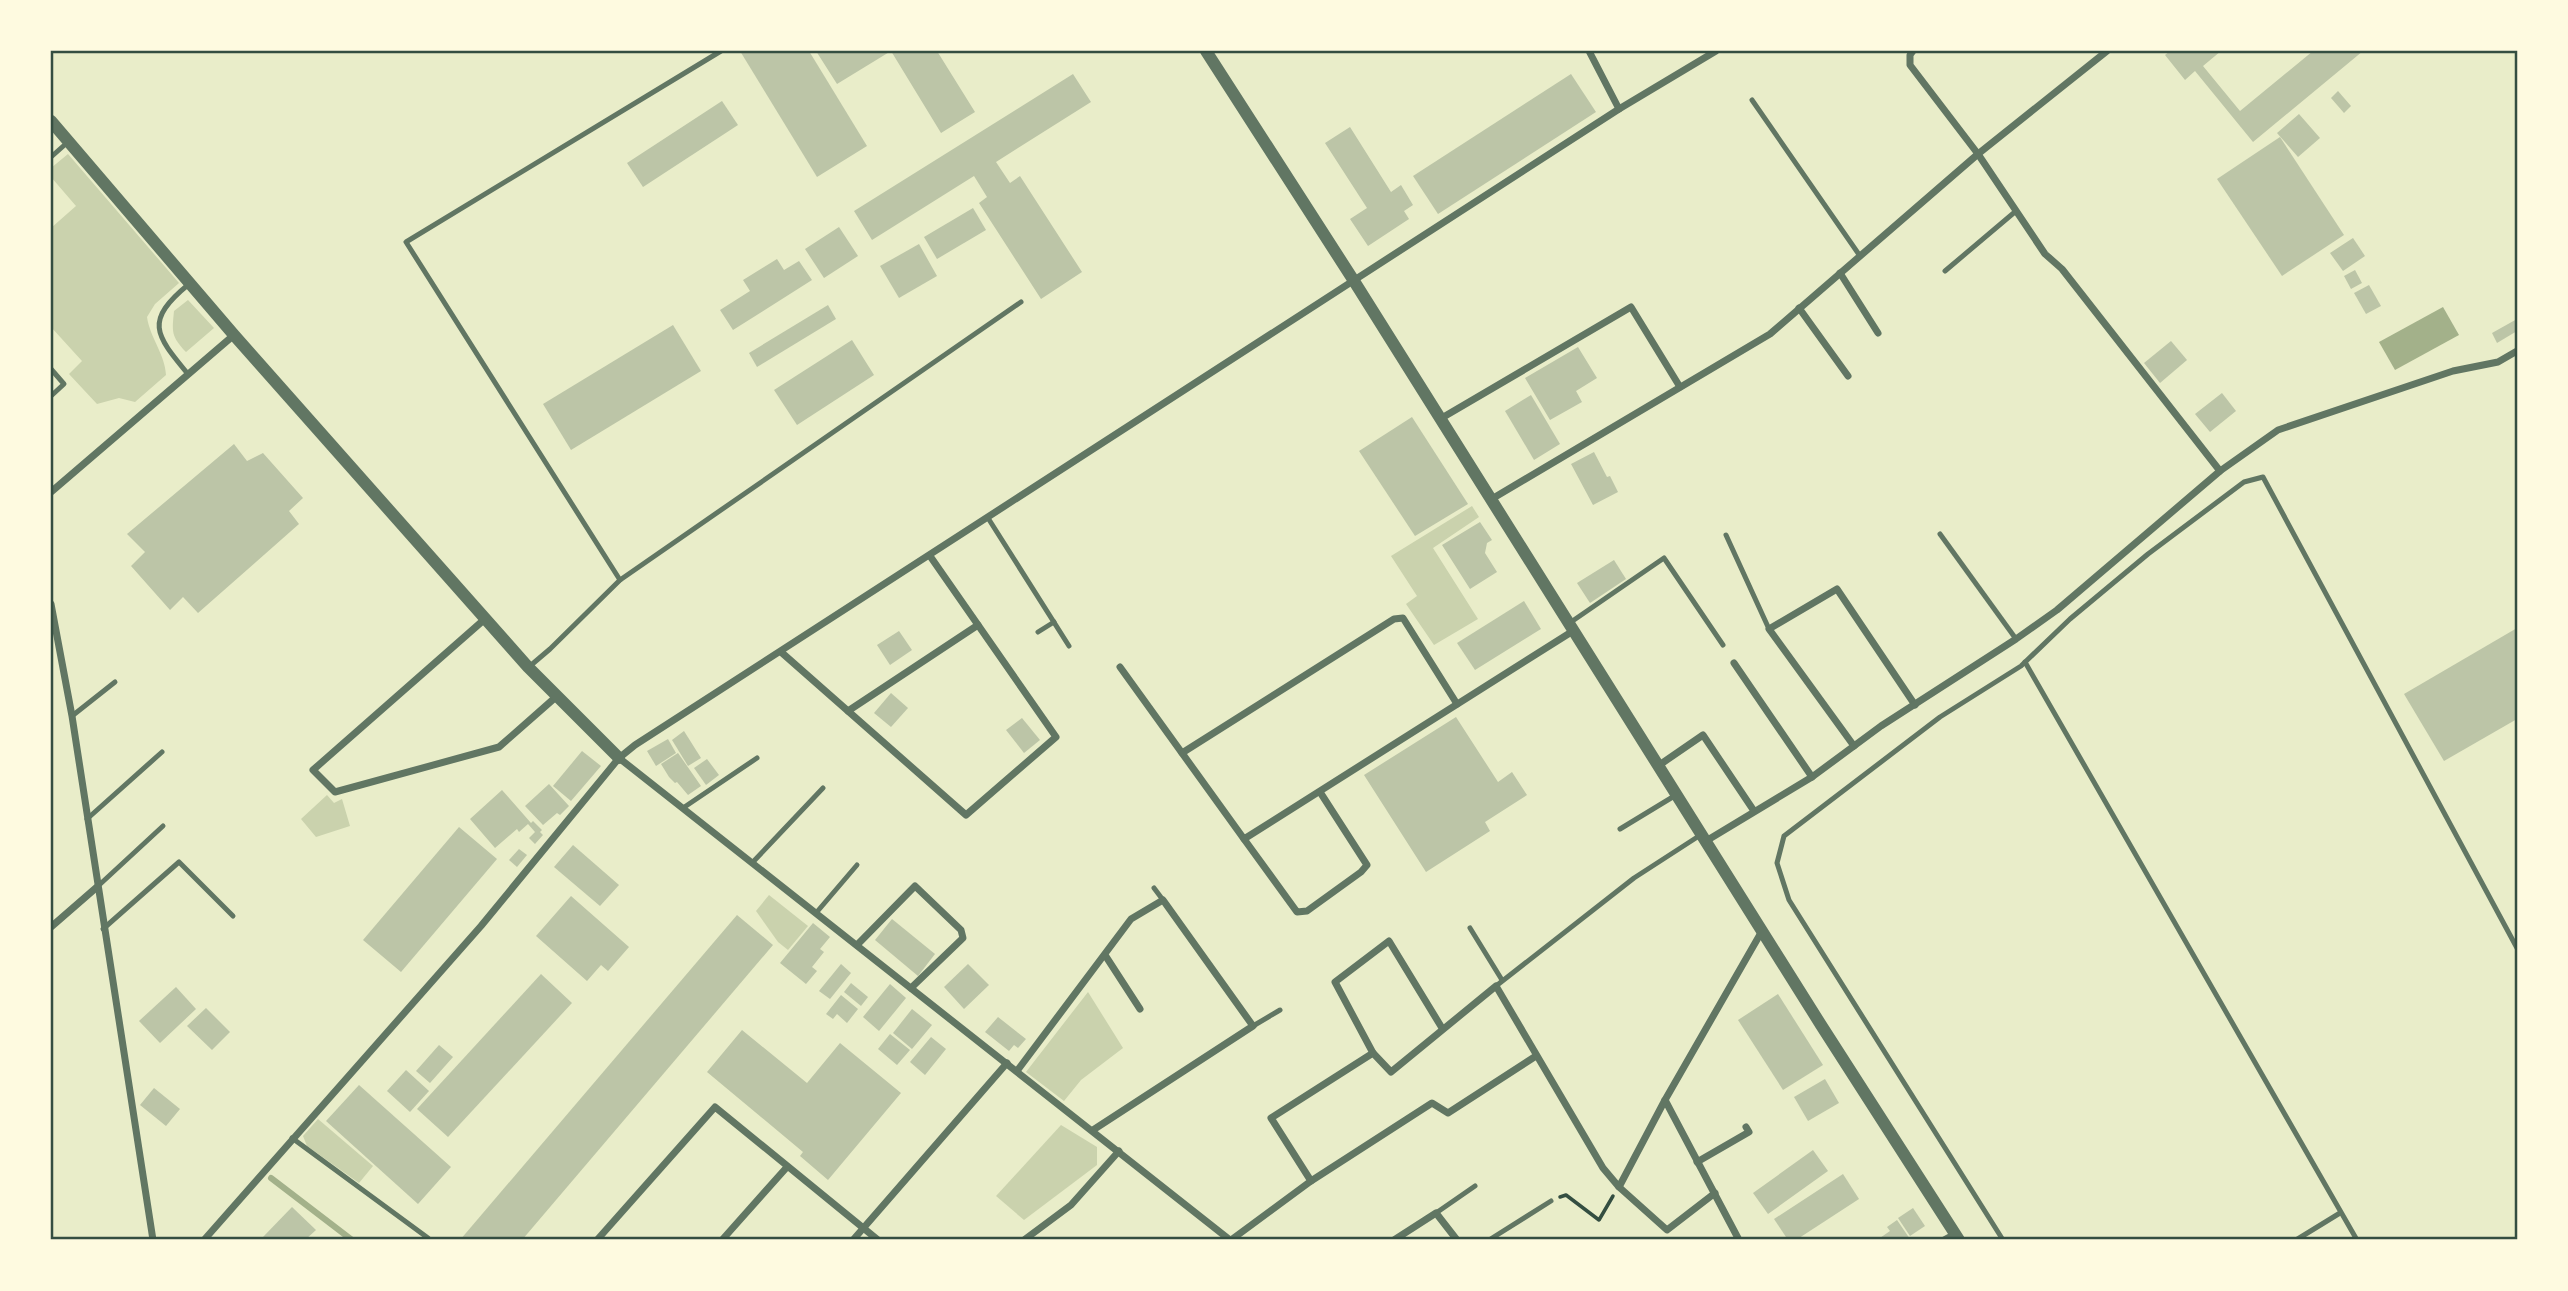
<svg xmlns="http://www.w3.org/2000/svg" width="2568" height="1291" font-family="'Space Grotesk',sans-serif">
<style>
.green{fill:#cad2ad}
.water{fill:#a3b18a}
.lines{fill:none;stroke-linecap:round;stroke-linejoin:round}
.stream{stroke:#a3b18a;stroke-width:6}
.building{fill:#bcc5a7}
.path{stroke:#344e41;stroke-width:3.5}
.service{stroke:#617663;stroke-width:5}
.minor{stroke:#617663;stroke-width:7}
.tertiary{stroke:#617663;stroke-width:12}
.neatline{fill:none;stroke:#344e41;stroke-width:2.5}
</style>
<rect width="100%" height="100%" fill="#e9edc9"/>
<g class="green">
<path d="M68 154 179 283 155 304 147 317C150 338 165 354 166 375L135 402 119 398 97 404 69 374 82 361 51 327V228L76 206 51 177V168Z"/>
<path d="M188 300 214 328 186 352C171 336 172 332 174 311Z"/>
<polygon points="1472,506 1479,517 1433,548 1478,619 1434,645 1406,604 1417,596 1391,556"/>
<polygon points="327,795 334,803 342,799 350,826 316,837 301,819"/>
<polygon points="769,895 808,926 788,950 778,942 756,911"/>
<polygon points="1088,992 1123,1048 1081,1080 1064,1101 1026,1072"/>
<polygon points="318,1119 373,1166 359,1183 307,1146 303,1136"/>
<polygon points="1061,1125 1097,1147 1097,1165 1024,1220 996,1196"/>
</g>
<polygon class="water" points="2443,307 2459,335 2395,370 2379,342"/>
<g class="lines">
<polyline class="stream" points="271,1178 352,1240"/>
</g>
<g class="building">
<polygon points="740,51 809,51 867,146 817,177"/>
<polygon points="816,51 937,51 975,112 941,133 891,51 837,84"/>
<polygon points="2170,51 2221,51 2203,66 2240,111 2313,51 2363,51 2253,142 2195,71 2185,80 2165,55"/>
<polygon points="1073,74 1091,102 996,162 1010,183 1020,176 1082,272 1041,299 979,203 987,197 974,176 872,240 854,211"/>
<polygon points="1571,74 1596,112 1438,214 1413,176"/>
<polygon points="2338,91 2351,106 2344,113 2331,98"/>
<polygon points="722,101 738,125 643,187 627,163"/>
<polygon points="2299,114 2320,138 2298,157 2277,133"/>
<polygon points="1350,127 1391,192 1401,185 1413,205 1404,211 1409,219 1368,246 1350,219 1367,208 1325,143"/>
<polygon points="2280,137 2344,235 2282,276 2217,179"/>
<polygon points="973,208 986,230 937,259 924,237"/>
<polygon points="839,227 858,256 824,278 805,249"/>
<polygon points="2353,238 2365,256 2343,271 2330,253"/>
<polygon points="919,244 937,276 899,298 880,266"/>
<polygon points="777,259 784,270 799,261 812,280 733,330 720,310 750,291 743,280"/>
<polygon points="2355,270 2362,283 2351,289 2344,276"/>
<polygon points="2369,285 2381,306 2366,314 2354,293"/>
<polygon points="828,305 836,319 757,367 749,353"/>
<polygon points="2517,319 2517,331 2497,343 2492,333"/>
<polygon points="673,325 701,371 571,450 543,404"/>
<polygon points="852,340 874,375 797,425 774,390"/>
<polygon points="2171,341 2187,360 2160,383 2144,363"/>
<polygon points="1578,347 1597,378 1576,391 1582,402 1550,420 1525,378"/>
<polygon points="2222,393 2236,411 2210,432 2195,414"/>
<polygon points="1531,395 1560,444 1534,460 1505,411"/>
<polygon points="1412,417 1468,504 1415,536 1359,451"/>
<polygon points="234,444 247,461 263,453 303,498 289,511 299,524 198,613 183,597 170,610 131,566 145,552 127,534"/>
<polygon points="1594,452 1607,477 1610,476 1618,492 1593,505 1571,464"/>
<polygon points="1480,522 1492,540 1487,543 1485,553 1497,572 1470,589 1442,545"/>
<polygon points="1614,560 1626,579 1590,603 1577,583"/>
<polygon points="1524,601 1541,629 1475,670 1457,643"/>
<polygon points="2517,628 2517,719 2444,761 2404,694"/>
<polygon points="899,631 912,650 890,665 877,645"/>
<polygon points="891,693 908,708 891,727 874,713"/>
<polygon points="1456,717 1498,782 1512,772 1527,795 1485,822 1490,831 1426,872 1364,775"/>
<polygon points="1022,718 1040,740 1024,753 1006,730"/>
<polygon points="684,731 701,758 688,766 672,740"/>
<polygon points="668,739 676,753 656,766 647,751"/>
<polygon points="582,751 601,766 571,801 553,786"/>
<polygon points="678,753 701,786 688,795 677,782 675,783 669,777 661,764"/>
<polygon points="707,759 719,775 706,785 694,768"/>
<polygon points="549,784 569,806 560,815 557,813 543,825 525,806"/>
<polygon points="502,790 531,823 533,821 542,830 540,832 543,835 535,844 529,838 535,832 528,824 519,832 517,829 495,848 470,819"/>
<polygon points="459,827 497,859 401,972 363,940"/>
<polygon points="573,845 619,885 600,906 554,867"/>
<polygon points="519,849 527,855 517,867 509,860"/>
<polygon points="571,896 629,947 608,971 601,965 587,981 536,936"/>
<polygon points="737,915 773,945 522,1240 460,1240"/>
<polygon points="892,919 935,954 918,976 875,940"/>
<polygon points="813,923 830,937 820,949 824,952 812,967 817,971 806,984 780,963"/>
<polygon points="841,964 851,973 830,999 819,991"/>
<polygon points="968,964 989,985 964,1009 944,987"/>
<polygon points="541,974 572,1003 448,1137 417,1109"/>
<polygon points="851,983 868,997 861,1006 844,992"/>
<polygon points="890,984 906,998 879,1031 863,1017"/>
<polygon points="176,987 196,1009 160,1043 139,1021"/>
<polygon points="1778,994 1823,1065 1783,1090 1738,1020"/>
<polygon points="841,995 858,1009 847,1023 837,1014 833,1019 826,1014"/>
<polygon points="206,1008 230,1032 212,1050 187,1026"/>
<polygon points="912,1009 932,1025 912,1049 893,1033"/>
<polygon points="998,1017 1026,1039 1018,1048 1014,1045 1009,1051 985,1032"/>
<polygon points="742,1030 807,1083 840,1043 901,1093 828,1180 800,1156 803,1152 707,1072"/>
<polygon points="890,1034 910,1050 897,1065 878,1049"/>
<polygon points="931,1037 946,1049 925,1075 910,1062"/>
<polygon points="439,1045 453,1057 430,1083 416,1071"/>
<polygon points="406,1070 429,1091 410,1112 387,1091"/>
<polygon points="1825,1079 1839,1103 1808,1121 1794,1097"/>
<polygon points="359,1085 451,1167 418,1204 326,1121"/>
<polygon points="154,1088 180,1109 166,1126 140,1105"/>
<polygon points="1813,1150 1828,1171 1768,1214 1753,1193"/>
<polygon points="1843,1174 1859,1199 1796,1240 1788,1240 1774,1219"/>
<polygon points="292,1207 316,1230 305,1240 266,1240 263,1237"/>
<polygon points="1913,1208 1925,1226 1910,1236 1898,1218"/>
<polygon points="1897,1220 1910,1239 1877,1240 1890,1231 1887,1227"/>
</g>
<g class="lines">
<polyline class="path" points="1560,1197 1566,1195 1599,1220 1613,1196"/>
<g class="service">
<polyline points="1752,100 1860,256"/>
<polyline points="51,157 69,141"/>
<polyline points="1945,271 2016,211"/>
<polyline points="51,369 64,384 51,396"/>
<path d="M188 374C155 334 144 321 189 284"/>
<polyline points="988,518 1069,646"/>
<polyline points="1940,534 2016,639"/>
<polyline points="1726,535 1769,629"/>
<polyline points="620,580 406,242 721,51"/>
<polyline points="1571,622 1664,558 1723,645"/>
<polyline points="1038,632 1054,622"/>
<polyline points="2025,662 2357,1240"/>
<polyline points="530,666 550,649 620,580 1021,302"/>
<polyline points="72,716 115,682"/>
<polyline points="683,808 757,758"/>
<polyline points="87,819 162,752"/>
<polyline points="1620,829 1676,795"/>
<polyline points="752,863 823,788"/>
<polyline points="97,887 163,826"/>
<polyline points="1154,888 1163,900"/>
<polyline points="816,913 857,865"/>
<polyline points="1470,928 1502,980"/>
<polyline points="103,929 179,862 233,916"/>
<polyline points="1496,986 1634,878 1702,834"/>
<polyline points="1253,1026 1280,1010"/>
<polyline points="292,1138 428,1238"/>
<polyline points="1436,1213 1475,1186"/>
<polyline points="1489,1240 1551,1201"/>
<polyline points="2003,1240 1789,900 1777,863 1784,836 1940,717 2021,666 2070,619 2148,554 2244,482 2263,477 2517,948"/>
<polyline points="2296,1240 2340,1213"/>
</g>
<g class="minor">
<polyline points="1589,51 1619,109"/>
<polyline points="1913,51 1910,55 1910,65 1978,154 2045,254 2062,269 2220,471"/>
<polyline points="1840,273 1878,333"/>
<polyline points="1799,308 1848,376"/>
<polyline points="1440,419 1631,307 1680,387"/>
<polyline points="51,492 234,335"/>
<polyline points="1490,500 1770,334 1978,154 2107,51"/>
<polyline points="51,604 72,716 153,1240"/>
<polyline points="486,618 313,770 335,792 499,747 557,696"/>
<polyline points="781,652 966,815 1056,737 930,556"/>
<polyline points="1734,663 1812,777"/>
<polyline points="1120,667 1244,839 1573,631"/>
<polyline points="848,711 978,625"/>
<polyline points="1854,746 1769,629 1837,589 1915,705"/>
<polyline points="1182,753 1394,619 1403,618 1457,704"/>
<polyline points="619,758 1230,1240"/>
<polyline points="1658,766 1703,735 1754,811"/>
<polyline points="1244,839 1297,912 1307,911 1361,872 1367,865 1320,792"/>
<polyline points="1706,841 1812,777 1881,726 2016,639 2057,610 2220,471 2278,430 2453,371 2498,362 2517,351"/>
<polyline points="51,927 97,887"/>
<polyline points="857,945 915,886 961,930 963,938 911,988"/>
<polyline points="1105,955 1140,1009"/>
<polyline points="1373,1053 1335,982 1389,941 1442,1028"/>
<polyline points="1017,1071 1131,919 1163,900 1253,1026 1093,1130"/>
<polyline points="1665,1100 1739,1240"/>
<polyline points="1697,1162 1749,1132 1746,1127"/>
<polyline points="1311,1181 1432,1103 1448,1113 1536,1056"/>
<polyline points="1619,1187 1665,1100 1762,931"/>
<polyline points="204,1240 481,926 619,758 635,745 1619,109 1716,51"/>
<polyline points="597,1240 715,1107 878,1240"/>
<polyline points="722,1240 787,1167"/>
<polyline points="853,1240 1007,1063"/>
<polyline points="1024,1240 1071,1205 1119,1151"/>
<polyline points="1231,1240 1311,1181 1271,1118 1373,1053 1391,1072 1496,986 1603,1168 1619,1187 1667,1230 1715,1193"/>
<polyline points="1394,1240 1436,1213 1457,1240"/>
<polyline points="1944,1240 1955,1234"/>
</g>
<g class="tertiary">
<polyline points="1206,51 1354,281 1821,1025 1959,1240"/>
<polyline points="51,121 234,335 528,667 619,758"/>
</g>
</g>
<rect width="2568" height="1291" fill="none" stroke="#fefae0" stroke-width="105"/>
<rect x="52" y="52" width="2464" height="1186" class="neatline"/>
</svg>
